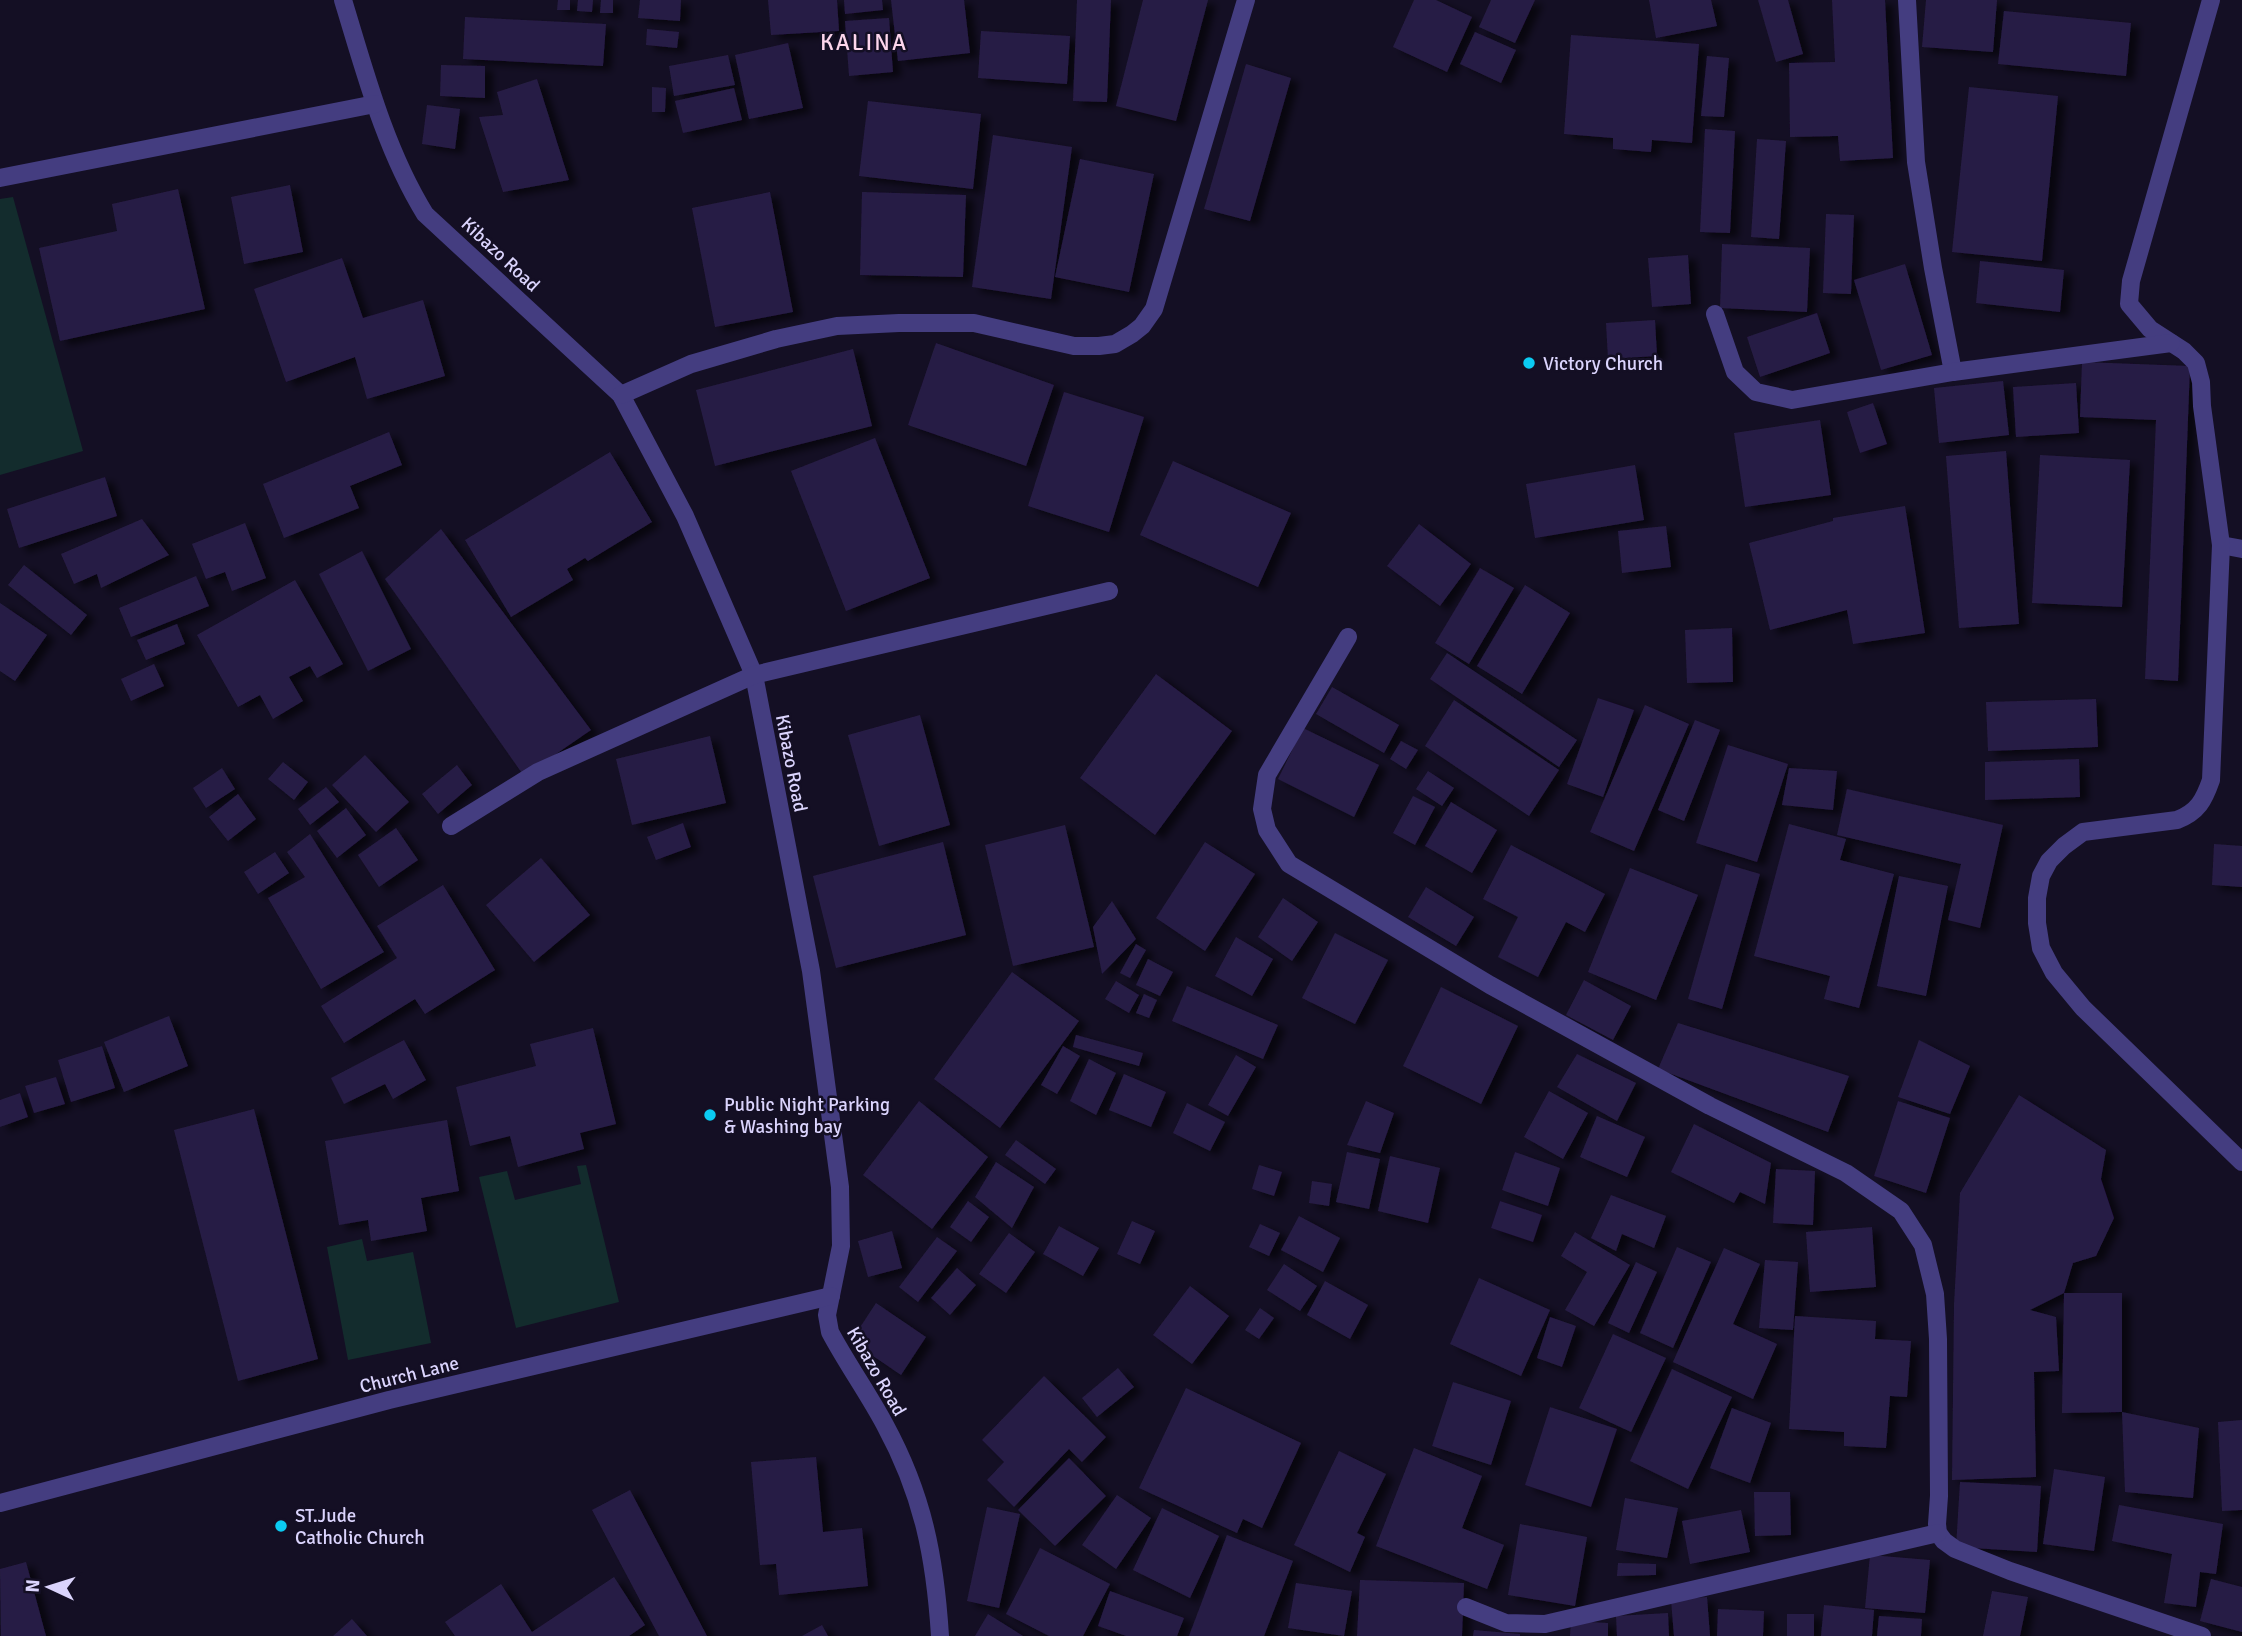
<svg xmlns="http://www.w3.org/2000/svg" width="2242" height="1636" font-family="Signika,sans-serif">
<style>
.green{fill:#132c2d}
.building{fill:#271c44;filter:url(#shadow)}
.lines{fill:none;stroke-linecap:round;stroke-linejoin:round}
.lane{stroke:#443d80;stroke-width:18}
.street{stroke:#443d80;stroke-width:18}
.poi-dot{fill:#0bcbf2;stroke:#140f24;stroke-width:2.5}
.labels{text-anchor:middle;stroke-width:5;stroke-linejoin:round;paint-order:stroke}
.street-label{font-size:19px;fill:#dbd4fd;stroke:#140f24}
.poi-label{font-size:19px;fill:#dbd4fd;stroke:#140f24;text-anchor:start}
.quarter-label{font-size:23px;letter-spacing:2px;fill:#fdd6ec;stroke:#140f24}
</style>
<defs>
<filter id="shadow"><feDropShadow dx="8" dy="4.5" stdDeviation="3.5" flood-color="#0009"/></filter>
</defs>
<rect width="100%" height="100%" fill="#140f24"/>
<g class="green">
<polygon points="13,197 83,451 0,475 0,199"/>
<polygon points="586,1165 619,1302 516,1328 479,1177 507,1171 515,1200 581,1184 577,1166"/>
<polygon points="362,1239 367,1261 413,1252 431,1343 348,1360 327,1247"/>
</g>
<g class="building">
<polygon points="558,0 570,0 570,10 557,10"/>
<polygon points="578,0 593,0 592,12 577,11"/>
<polygon points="601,0 613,0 613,13 600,13"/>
<polygon points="640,0 681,0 680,21 638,18"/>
<polygon points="768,0 837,0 839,31 771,35"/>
<polygon points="844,0 882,0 883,10 845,14"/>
<polygon points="891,0 964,0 970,53 898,61"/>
<polygon points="1077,0 1111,0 1107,102 1073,101"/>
<polygon points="1143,0 1208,0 1176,121 1116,106"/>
<polygon points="1414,0 1436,0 1472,17 1447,72 1393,47"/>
<polygon points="1491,0 1535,0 1515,43 1479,27"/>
<polygon points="1649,0 1711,0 1717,26 1656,38"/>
<polygon points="1758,0 1788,0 1803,54 1776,62"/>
<polygon points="1832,0 1885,0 1893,158 1840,161 1838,136 1790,137 1789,63 1835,62"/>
<polygon points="1926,0 1997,0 1993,52 1922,47"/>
<polygon points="2004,11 2131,23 2126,76 1998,64"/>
<polygon points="465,17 606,24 603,66 463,59"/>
<polygon points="889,18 893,72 849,76 845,21"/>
<polygon points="647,29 679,32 677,48 646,45"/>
<polygon points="981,31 1070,36 1067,84 978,78"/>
<polygon points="1475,32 1516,50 1501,83 1460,64"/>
<polygon points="1571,35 1699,44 1692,143 1652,140 1651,152 1613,149 1613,138 1564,134"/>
<polygon points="788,43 803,108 749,119 735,55"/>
<polygon points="728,55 735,85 674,96 669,66"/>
<polygon points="1707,56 1729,58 1724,117 1701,116"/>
<polygon points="1246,64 1291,78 1250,221 1204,209"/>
<polygon points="441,65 485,66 485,98 440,96"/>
<polygon points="537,79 569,180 503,192 479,117 503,115 497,92"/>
<polygon points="652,87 666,88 665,112 652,112"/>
<polygon points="1969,87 2058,96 2042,261 1952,252"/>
<polygon points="734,88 742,120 683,133 675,101"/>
<polygon points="868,101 981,114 973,189 859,176"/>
<polygon points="427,105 460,109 455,149 422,144"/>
<polygon points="1705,129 1735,131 1730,233 1700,232"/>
<polygon points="993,135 1072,147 1051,299 972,287"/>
<polygon points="1757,139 1786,141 1779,239 1751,237"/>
<polygon points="1080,159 1154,174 1129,292 1055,277"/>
<polygon points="290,185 303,252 244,264 231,197"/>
<polygon points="178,189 205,309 60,341 39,248 117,231 112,204"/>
<polygon points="770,192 793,312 715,327 692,208"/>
<polygon points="862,192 966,195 963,277 860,275"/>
<polygon points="1826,214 1854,215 1851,294 1823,293"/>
<polygon points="1722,244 1810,248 1807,312 1720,308"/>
<polygon points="1688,255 1691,304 1652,307 1648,258"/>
<polygon points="342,258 363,318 423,300 445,376 367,399 355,357 286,382 254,289"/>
<polygon points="1980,261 2064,270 2060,312 1976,303"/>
<polygon points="1905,264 1932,355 1881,370 1854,280"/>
<polygon points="1817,313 1830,353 1760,377 1747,337"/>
<polygon points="1655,320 1657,356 1608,359 1606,323"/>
<polygon points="936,343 1054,385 1026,466 908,425"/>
<polygon points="853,349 872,426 715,466 696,390"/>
<polygon points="2082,362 2190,366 2178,681 2145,679 2156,420 2080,417"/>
<polygon points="2003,381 2009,435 1939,443 1934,388"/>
<polygon points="2076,383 2079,433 2016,437 2013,387"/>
<polygon points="1064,392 1144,417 1109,532 1028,506"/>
<polygon points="1873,403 1887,444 1860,453 1847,412"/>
<polygon points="1820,420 1831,495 1745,507 1734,433"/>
<polygon points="389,432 402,465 350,486 359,508 284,538 263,484"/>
<polygon points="875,438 930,578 846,611 791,471"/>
<polygon points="2006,451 2019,624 1959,628 1946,456"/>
<polygon points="610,452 652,522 588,561 585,558 567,569 573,580 511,617 465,540"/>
<polygon points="2040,455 2130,460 2122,607 2032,603"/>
<polygon points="1173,461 1291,513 1258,587 1140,535"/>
<polygon points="1635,465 1644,520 1535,538 1526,484"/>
<polygon points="105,477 117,516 19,548 7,509"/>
<polygon points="1905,506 1925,633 1853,644 1847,610 1770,630 1749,543 1833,521 1833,518"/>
<polygon points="142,519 169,555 101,588 97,574 74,584 61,554"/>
<polygon points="245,523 266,578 232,591 225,572 206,579 192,544"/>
<polygon points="1419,524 1471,564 1440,606 1387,566"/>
<polygon points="1666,526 1671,567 1622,573 1618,531"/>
<polygon points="441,529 591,730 524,776 385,579"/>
<polygon points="362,551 411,649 368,671 319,574"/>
<polygon points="24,565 87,615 71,635 8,585"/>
<polygon points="1480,568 1514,588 1469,664 1435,643"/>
<polygon points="196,576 209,606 131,637 119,608"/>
<polygon points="295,580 343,664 317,678 310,666 289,677 303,701 273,719 260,695 238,707 197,635"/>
<polygon points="1525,585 1570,613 1522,694 1477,666"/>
<polygon points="0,603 47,635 15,681 0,671"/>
<polygon points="177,624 185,644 146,660 137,640"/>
<polygon points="1732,628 1733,682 1687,683 1685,630"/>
<polygon points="1447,653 1577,740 1559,767 1430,679"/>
<polygon points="154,664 164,686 131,701 121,679"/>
<polygon points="1156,674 1232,731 1155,835 1080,778"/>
<polygon points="1332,687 1399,725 1384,753 1316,714"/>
<polygon points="1598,698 1634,710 1603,797 1567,784"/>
<polygon points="2096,699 2098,747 1988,751 1986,702"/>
<polygon points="1454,700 1559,770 1529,816 1425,746"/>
<polygon points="1645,705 1689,724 1634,851 1590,832"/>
<polygon points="920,715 950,825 879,846 848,735"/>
<polygon points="1695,720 1720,730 1684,821 1658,810"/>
<polygon points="1303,728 1379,765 1354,817 1278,779"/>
<polygon points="710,736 726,803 632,825 616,759"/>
<polygon points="1401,741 1418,750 1406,769 1390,759"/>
<polygon points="1728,745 1788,764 1757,862 1696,843"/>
<polygon points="365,755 409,802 376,832 332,785"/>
<polygon points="2079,759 2080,797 1985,800 1985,762"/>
<polygon points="283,762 308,782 294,800 268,779"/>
<polygon points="457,765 472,785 438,814 422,794"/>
<polygon points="222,768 235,789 206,808 193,788"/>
<polygon points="1789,768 1837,771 1833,810 1782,805"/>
<polygon points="1428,771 1454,788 1442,806 1416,789"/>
<polygon points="326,787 339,802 310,825 298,809"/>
<polygon points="1847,789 2003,825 1980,928 1948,920 1961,864 1837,835"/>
<polygon points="238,794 256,819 228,841 209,817"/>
<polygon points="1413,796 1435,807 1415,845 1393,833"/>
<polygon points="1451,802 1497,830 1472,873 1425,846"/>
<polygon points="346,808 366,835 337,858 317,831"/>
<polygon points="683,823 691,847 656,860 647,837"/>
<polygon points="1789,824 1846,839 1840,860 1894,874 1859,1008 1824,999 1830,976 1754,956"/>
<polygon points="1065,825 1094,947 1013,966 985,845"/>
<polygon points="396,828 418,860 379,887 358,855"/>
<polygon points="310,834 384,952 321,989 268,898 305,877 287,852"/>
<polygon points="943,842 966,935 836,968 813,876"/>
<polygon points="1205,842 1255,874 1205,951 1156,918"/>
<polygon points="2214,844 2242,846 2242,887 2212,885"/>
<polygon points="1511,845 1605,894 1585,932 1566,922 1538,977 1498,957 1518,917 1483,899"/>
<polygon points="275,852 289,873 258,894 244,872"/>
<polygon points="541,858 590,915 534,962 486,905"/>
<polygon points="1726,864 1760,874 1722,1009 1688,999"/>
<polygon points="1630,868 1698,895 1656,1000 1588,972"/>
<polygon points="1899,876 1948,886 1926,996 1877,986"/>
<polygon points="443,885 495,970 425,1014 415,999 344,1043 321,1006 397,958 377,926"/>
<polygon points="1426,887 1474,917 1456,946 1408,917"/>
<polygon points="1283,898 1318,922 1292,961 1258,937"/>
<polygon points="1112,901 1136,939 1102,974 1093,927"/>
<polygon points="1335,933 1388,960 1355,1024 1302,998"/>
<polygon points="1236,937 1273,959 1252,996 1215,976"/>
<polygon points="1136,944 1146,950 1130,978 1120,973"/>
<polygon points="1148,959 1173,972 1160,996 1136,985"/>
<polygon points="1012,972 1079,1021 1000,1128 934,1079"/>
<polygon points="1584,980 1631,1006 1613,1040 1566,1015"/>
<polygon points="1116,981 1139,995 1129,1013 1105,999"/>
<polygon points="1187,986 1278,1025 1263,1059 1172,1021"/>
<polygon points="1441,987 1518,1026 1481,1104 1403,1066"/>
<polygon points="1144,994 1157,1000 1149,1018 1136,1013"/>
<polygon points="169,1016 188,1066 124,1092 104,1042"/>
<polygon points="1678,1023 1849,1076 1828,1132 1658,1069"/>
<polygon points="593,1028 616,1124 580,1133 584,1149 518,1167 510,1136 470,1146 456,1087 536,1066 530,1044"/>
<polygon points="1076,1035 1143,1053 1139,1066 1073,1047"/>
<polygon points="404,1040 426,1080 393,1099 385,1084 344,1104 331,1078"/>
<polygon points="1919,1040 1970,1066 1950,1114 1898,1097"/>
<polygon points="102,1046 115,1088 71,1102 58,1060"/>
<polygon points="1063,1046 1080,1056 1057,1094 1041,1085"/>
<polygon points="1577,1054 1636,1083 1617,1121 1557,1087"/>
<polygon points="1236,1055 1256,1067 1228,1116 1208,1105"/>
<polygon points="1089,1059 1116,1073 1096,1115 1070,1101"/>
<polygon points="1124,1074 1166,1092 1151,1127 1109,1110"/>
<polygon points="56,1077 65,1104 34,1113 25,1086"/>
<polygon points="1549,1091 1588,1113 1563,1159 1524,1137"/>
<polygon points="20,1093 28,1117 0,1127 0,1100"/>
<polygon points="2019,1095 2106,1150 2101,1179 2114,1218 2096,1256 2073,1263 2064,1293 2030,1310 2056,1317 2059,1371 2034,1372 2036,1477 1952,1480 1954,1305 1960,1193"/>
<polygon points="919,1101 988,1157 932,1229 863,1175"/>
<polygon points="1366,1101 1394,1113 1380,1153 1347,1145"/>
<polygon points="1898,1101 1950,1118 1926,1193 1874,1176"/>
<polygon points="1187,1103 1225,1122 1210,1151 1173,1133"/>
<polygon points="254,1109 318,1359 238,1381 174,1130"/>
<polygon points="1597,1116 1645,1137 1627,1177 1580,1157"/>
<polygon points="447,1120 459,1191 421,1198 427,1231 371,1241 368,1220 339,1225 325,1141"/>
<polygon points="1694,1124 1771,1163 1765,1204 1740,1192 1734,1203 1671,1172"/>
<polygon points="1016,1140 1056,1169 1045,1184 1005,1155"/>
<polygon points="1347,1152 1380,1159 1369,1209 1336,1202"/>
<polygon points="1515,1152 1560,1168 1548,1206 1502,1190"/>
<polygon points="1390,1156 1440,1168 1428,1223 1378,1211"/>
<polygon points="996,1162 1034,1187 1012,1228 975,1197"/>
<polygon points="1259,1165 1282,1172 1274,1196 1252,1189"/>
<polygon points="1776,1169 1815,1171 1813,1225 1773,1223"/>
<polygon points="1312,1181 1332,1184 1329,1206 1309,1203"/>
<polygon points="1611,1195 1666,1216 1654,1248 1622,1234 1616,1251 1591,1238"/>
<polygon points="968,1201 989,1217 971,1242 950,1227"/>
<polygon points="1500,1201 1542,1215 1533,1242 1491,1228"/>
<polygon points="1299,1216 1340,1238 1323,1272 1281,1250"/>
<polygon points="1132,1221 1155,1231 1140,1264 1117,1254"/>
<polygon points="1260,1224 1280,1233 1269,1256 1249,1247"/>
<polygon points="1059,1226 1099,1248 1083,1276 1043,1254"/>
<polygon points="1872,1227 1876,1287 1810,1292 1806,1232"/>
<polygon points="892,1231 902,1268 868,1277 858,1241"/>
<polygon points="1575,1232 1630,1265 1594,1326 1565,1310 1587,1272 1561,1256"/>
<polygon points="1009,1233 1035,1252 1006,1293 979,1274"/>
<polygon points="937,1237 957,1251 918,1302 899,1287"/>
<polygon points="1677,1247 1711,1262 1673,1348 1640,1333"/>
<polygon points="1724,1248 1760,1264 1733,1324 1777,1344 1753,1399 1673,1362"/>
<polygon points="1765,1260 1798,1262 1793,1330 1759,1328"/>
<polygon points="1636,1262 1657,1272 1629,1333 1608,1323"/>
<polygon points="1284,1264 1317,1286 1300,1311 1267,1290"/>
<polygon points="957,1268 976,1285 950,1315 931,1298"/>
<polygon points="1479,1278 1550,1310 1521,1376 1450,1344"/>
<polygon points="1325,1281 1368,1305 1350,1339 1307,1315"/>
<polygon points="1190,1286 1229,1316 1192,1364 1153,1335"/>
<polygon points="2064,1293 2122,1293 2122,1412 2062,1413"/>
<polygon points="876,1303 926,1337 901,1375 851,1341"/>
<polygon points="1260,1308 1274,1318 1259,1339 1245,1330"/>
<polygon points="1795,1316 1876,1321 1875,1339 1911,1341 1907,1397 1890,1396 1886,1448 1844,1446 1844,1432 1789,1429"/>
<polygon points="1550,1317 1576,1326 1562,1367 1537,1358"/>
<polygon points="1613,1334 1666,1358 1631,1432 1579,1408"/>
<polygon points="1118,1368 1134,1387 1097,1417 1082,1398"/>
<polygon points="1672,1369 1732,1397 1688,1489 1630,1461"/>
<polygon points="1044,1376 1106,1437 1082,1462 1069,1449 1014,1507 987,1480 1004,1462 982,1440"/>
<polygon points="1453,1382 1511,1401 1491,1465 1432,1446"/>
<polygon points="1186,1388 1301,1443 1262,1528 1243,1519 1237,1533 1139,1488"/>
<polygon points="1550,1407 1617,1429 1591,1507 1525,1485"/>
<polygon points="1732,1408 1771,1423 1750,1483 1710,1468"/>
<polygon points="2122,1412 2199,1428 2193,1498 2125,1492"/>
<polygon points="2242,1420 2242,1510 2222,1511 2218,1422"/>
<polygon points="1414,1448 1482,1476 1462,1528 1504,1545 1487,1589 1376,1546"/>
<polygon points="1339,1451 1386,1474 1357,1533 1365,1537 1350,1572 1294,1545"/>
<polygon points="816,1457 823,1532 862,1528 868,1586 779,1595 776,1564 760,1565 751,1462"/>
<polygon points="1069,1458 1106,1496 1055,1546 1018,1510"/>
<polygon points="2054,1469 2105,1477 2094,1551 2043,1544"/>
<polygon points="1960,1482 2041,1486 2037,1552 1956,1547"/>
<polygon points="630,1490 707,1636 659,1636 592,1510"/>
<polygon points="1754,1492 1790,1492 1791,1535 1755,1536"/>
<polygon points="1117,1495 1151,1518 1116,1569 1082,1545"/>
<polygon points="1625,1498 1678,1508 1667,1558 1616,1550"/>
<polygon points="2119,1505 2223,1524 2216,1574 2200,1572 2196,1607 2164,1603 2172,1554 2112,1541"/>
<polygon points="987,1507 1020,1514 999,1608 967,1601"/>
<polygon points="1162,1508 1219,1536 1190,1598 1133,1570"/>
<polygon points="1741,1510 1750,1552 1690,1564 1682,1521"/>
<polygon points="1520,1524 1587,1537 1575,1606 1508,1595"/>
<polygon points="1227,1535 1293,1561 1264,1636 1189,1636"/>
<polygon points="1040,1548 1110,1584 1083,1636 1049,1636 1006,1614"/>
<polygon points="1870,1555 1930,1560 1925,1613 1865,1608"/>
<polygon points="26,1562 46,1636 1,1636 0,1569"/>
<polygon points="1618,1563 1656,1564 1656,1575 1617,1576"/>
<polygon points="614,1577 645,1625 629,1636 455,1636 445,1622 501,1584 532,1632"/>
<polygon points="2211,1579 2242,1587 2242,1632 2200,1621"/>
<polygon points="1360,1580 1464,1583 1462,1636 1357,1636"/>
<polygon points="1296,1583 1352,1591 1344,1636 1288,1628"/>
<polygon points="1110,1591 1184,1618 1177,1636 1126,1636 1098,1626"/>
<polygon points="1992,1591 2028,1597 2020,1636 1983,1636"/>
<polygon points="1707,1597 1710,1636 1674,1636 1671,1600"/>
<polygon points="1824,1605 1874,1610 1872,1636 1821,1636"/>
<polygon points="1718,1609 1764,1611 1763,1636 1717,1636"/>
<polygon points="1668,1613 1669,1636 1617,1636 1616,1616"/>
<polygon points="988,1614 1023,1636 975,1636"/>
<rect x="1787" y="1614" width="27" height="22"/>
<polygon points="1879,1616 1922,1619 1921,1636 1877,1636"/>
<polygon points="352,1619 367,1636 333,1636"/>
<polygon points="1571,1621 1608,1623 1608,1636 1570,1636"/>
<polygon points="822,1625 828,1636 802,1636"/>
<polygon points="1474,1630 1520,1634 1520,1636 1473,1636"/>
</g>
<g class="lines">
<polyline class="lane" points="2221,545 2242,549"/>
<g class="street">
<path d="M343 0C365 72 385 149 425 214L621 395 685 516 754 675 811 971 840 1187 841 1246 827 1315 830 1332C847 1364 868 1393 885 1425 923 1495 935 1557 940 1636"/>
<polyline points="1907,0 1916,162 1933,268 1953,372"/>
<path d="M2211 0 2131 281 2129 304 2150 329 2184 351 2196 363 2201 382 2202 406 2221 545 2211 780C2204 800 2198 812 2177 820L2083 832 2064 846 2049 861 2041 876 2037 898V923L2041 948 2054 973 2083 1008 2242 1162"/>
<polyline points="0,178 375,104"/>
<polyline points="1715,314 1735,372 1756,392 1792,400 1953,372 2171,343"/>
<polyline points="621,395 691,364 776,339 837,326 899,323 974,323 1074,346 1099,346 1115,344 1132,334 1142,326 1154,309 1246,0"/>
<polyline points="1348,637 1267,775 1262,809 1267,830 1289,864 1490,985 1710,1106 1846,1173 1901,1211 1923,1245 1935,1294 1938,1339 1939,1496 1937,1524 1938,1533 1944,1541 1955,1549 2010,1571 2202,1636"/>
<polyline points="451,826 538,772 754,675 1109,591"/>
<polyline points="0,1503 389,1400 831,1296"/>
<polyline points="1466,1607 1506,1623 1545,1624 1938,1533"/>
</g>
</g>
<g class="poi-dot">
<circle cx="1529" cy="363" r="7"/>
<circle cx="710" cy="1115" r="7"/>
<circle cx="281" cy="1526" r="7"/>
</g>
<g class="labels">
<g class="street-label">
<text transform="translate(501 254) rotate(43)" y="7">Kibazo Road</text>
<text transform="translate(792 763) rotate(79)" y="7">Kibazo Road</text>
<text transform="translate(877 1371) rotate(60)" y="7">Kibazo Road</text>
<text transform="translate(409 1374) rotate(-14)" y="7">Church Lane</text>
</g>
<g class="poi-label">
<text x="1543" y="370">Victory Church</text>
<text x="724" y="1111">Public Night Parking<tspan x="724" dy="22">&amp; Washing bay</tspan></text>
<text x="295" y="1522">ST.Jude<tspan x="295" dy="22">Catholic Church</tspan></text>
</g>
<g class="quarter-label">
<text x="864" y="50">KALINA</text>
</g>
</g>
<g transform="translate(49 1587) rotate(274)" stroke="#140f24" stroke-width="5" paint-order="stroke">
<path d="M0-5L12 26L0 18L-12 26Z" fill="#dbd4fd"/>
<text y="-10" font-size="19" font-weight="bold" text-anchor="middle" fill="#dbd4fd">N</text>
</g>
</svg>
